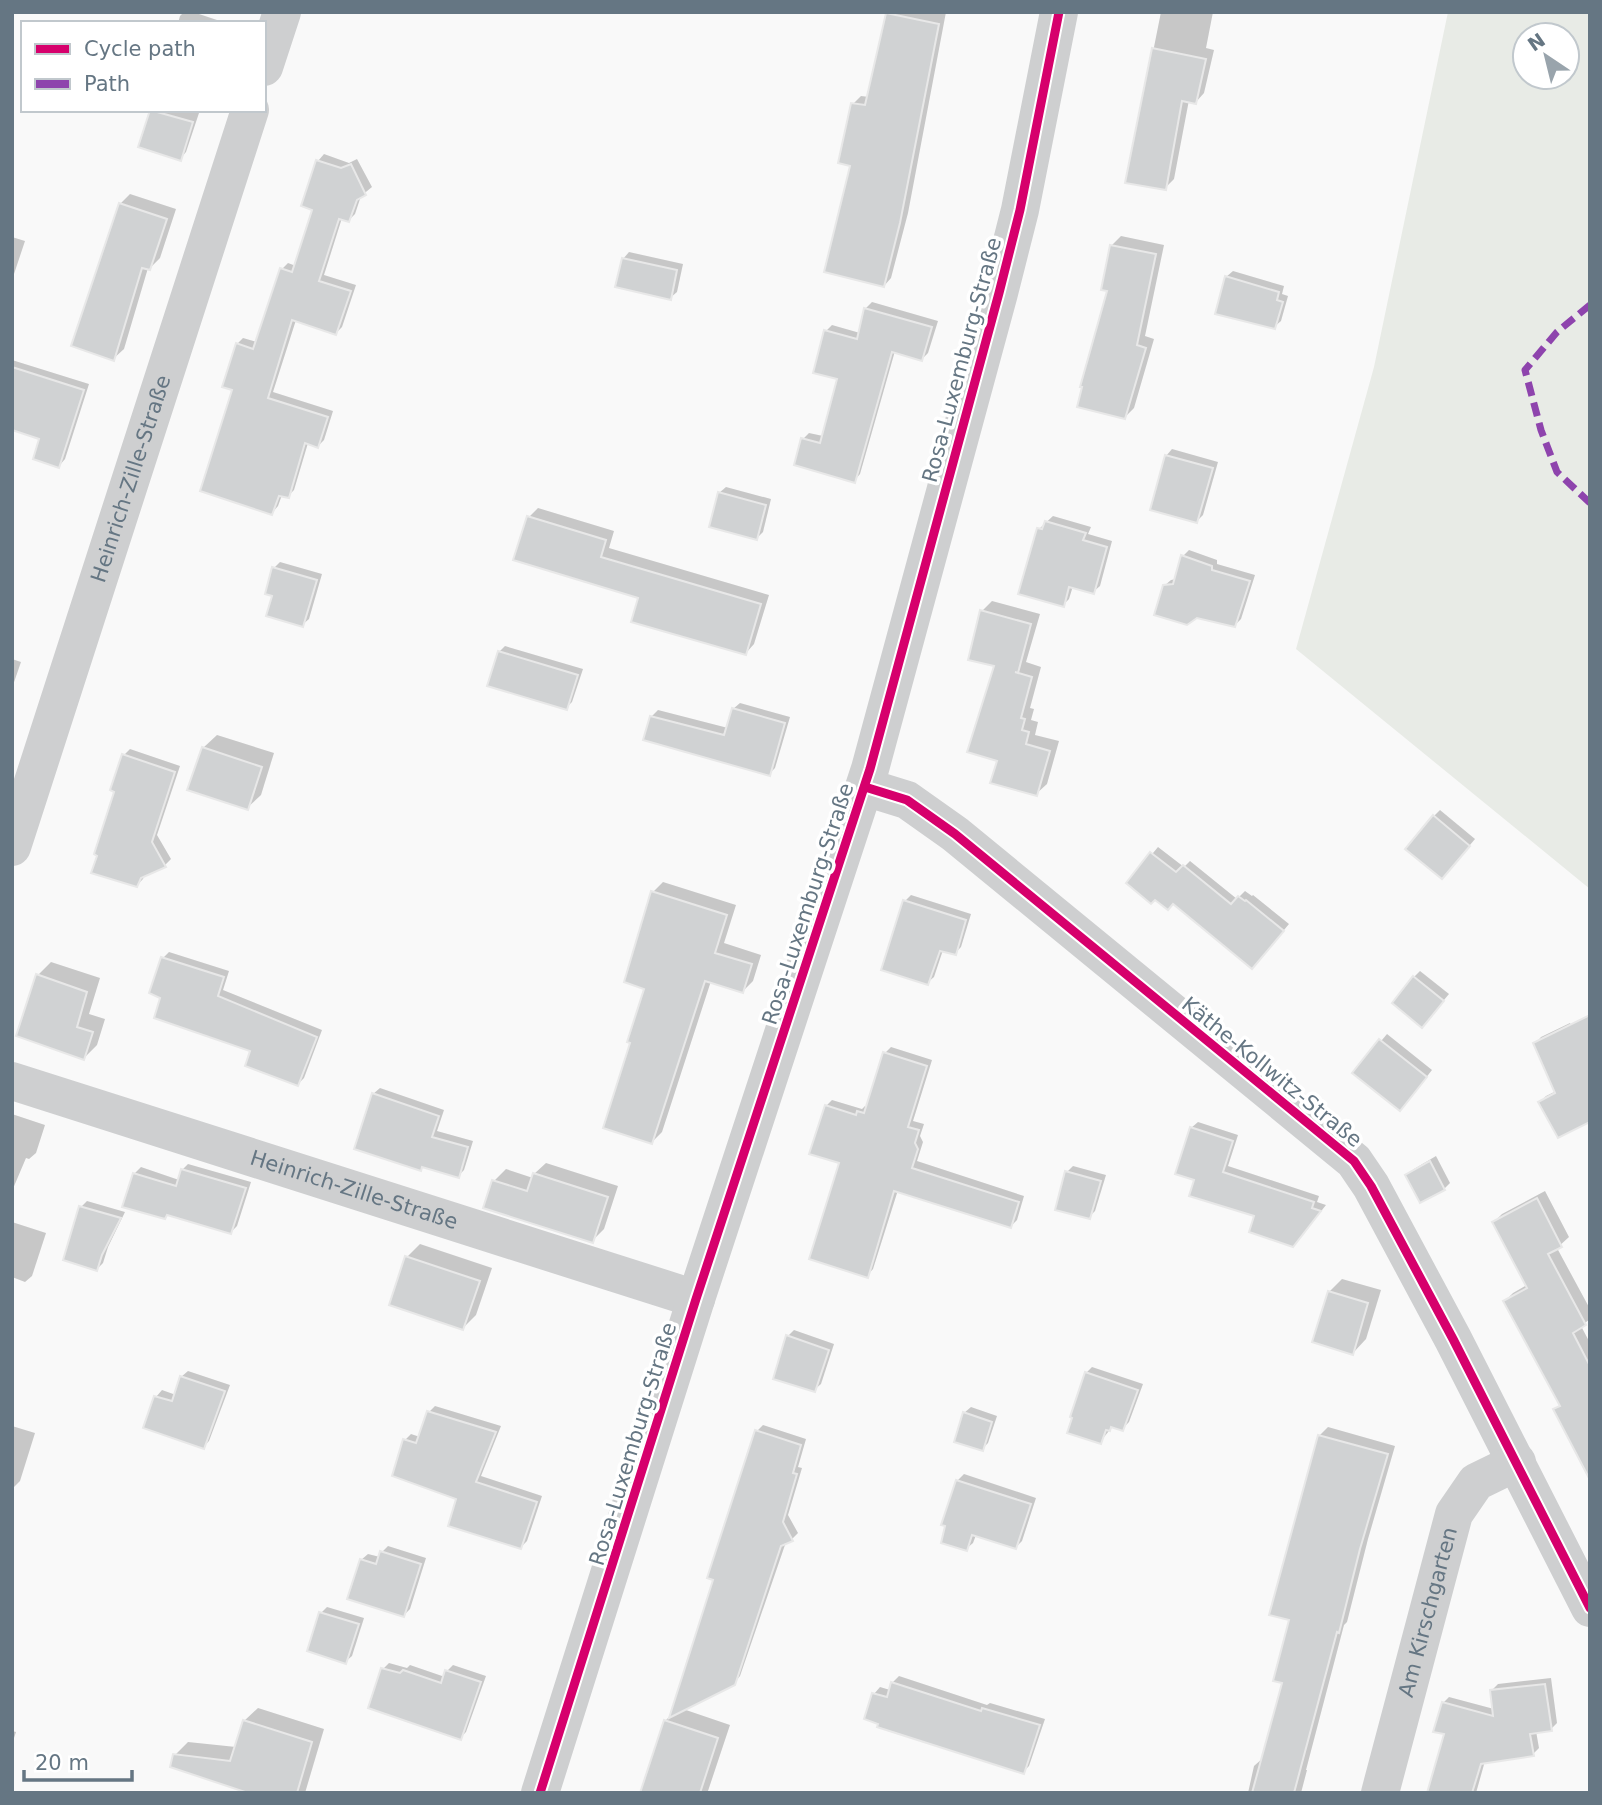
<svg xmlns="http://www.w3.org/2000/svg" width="1602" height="1805" font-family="'DejaVu Sans',sans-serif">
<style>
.green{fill:#e8ebe6;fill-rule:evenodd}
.shadow{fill:#0003}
.building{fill:#d0d2d3;stroke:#e8e8e8;stroke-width:2}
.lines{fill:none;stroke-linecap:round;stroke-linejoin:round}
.minor{stroke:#cecfd0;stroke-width:38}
.quiet{stroke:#8e44ad;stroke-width:7;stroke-dasharray:14 7;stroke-linecap:butt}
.cycleway-casing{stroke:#fff;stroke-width:13}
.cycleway{stroke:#d6006c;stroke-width:9}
.labels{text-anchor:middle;stroke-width:7;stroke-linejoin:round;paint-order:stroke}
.street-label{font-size:21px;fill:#657683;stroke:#fff}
</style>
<rect width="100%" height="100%" fill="#f9f9f9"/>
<path class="green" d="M1448 12H1590V889L1296 649 1374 367ZM1525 35H1567V77H1525Z"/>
<g class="shadow">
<polygon points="184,12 193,12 220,21 220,23 178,23 180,16"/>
<polygon points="890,12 946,12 908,213 891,278 884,286 852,164 853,104 861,96 869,97 887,14"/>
<polygon points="1161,12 1213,12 1206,48 1214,50 1204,93 1196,102 1189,100 1174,179 1165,188 1127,182"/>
<polygon points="151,110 200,110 186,152 180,159"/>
<polygon points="324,154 349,163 357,159 372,187 361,196 355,214 349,220 342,218 324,275 356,285 342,327 336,333 296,320 273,392 333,411 324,440 318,446 308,443 294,490 288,496 282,495 278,506 272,513 235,389 237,344 243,338 257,342 282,269 288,263 296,266 315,209 303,205 318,161"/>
<polygon points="130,194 176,209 160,258 150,268 148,268 124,349 113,359 120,204"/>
<polygon points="1121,236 1164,245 1145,336 1154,339 1134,408 1125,417 1109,290 1111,246"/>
<polygon points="12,237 25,241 12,280"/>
<polygon points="629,252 683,264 677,292 670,298 623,259"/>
<polygon points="1233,271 1284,286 1282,294 1288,296 1281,321 1274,327 1226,277"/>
<polygon points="872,302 938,321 928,353 922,359 895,351 860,474 854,481 803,439 809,433 823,436 839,378 826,331 832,325 860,333 866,308"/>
<polygon points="12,360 89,384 65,459 59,466 42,438 12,428"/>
<polygon points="1172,449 1218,462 1203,515 1197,521 1166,456"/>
<polygon points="726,487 771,499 763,532 757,538 719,493"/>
<polygon points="538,508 614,531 609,548 769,595 754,644 746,653 529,517"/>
<polygon points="1053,516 1091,527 1088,534 1112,541 1100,586 1093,592 1073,586 1069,599 1063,605 1039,529"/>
<polygon points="1189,550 1217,560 1217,564 1255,575 1241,619 1235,625 1164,586 1171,580 1176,579 1183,556"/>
<polygon points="280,562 322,574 309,619 302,625 274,568"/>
<polygon points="992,601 1040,614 1026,662 1041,667 1030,708 1034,709 1031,720 1038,722 1035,735 1059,741 1047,784 1036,794 999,760 996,665 982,611"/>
<polygon points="505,646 583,669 572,702 566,708 499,652"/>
<polygon points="12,659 21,662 12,688"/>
<polygon points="740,703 790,717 775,768 769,774 652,716 658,710 728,728 733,709"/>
<polygon points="217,735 274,753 261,795 247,808 203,748"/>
<polygon points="130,749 180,766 157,835 171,859 165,865 145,874 143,879 137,885 116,791 124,755"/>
<polygon points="1440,810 1475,839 1448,871 1434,816"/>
<polygon points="1158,847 1184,867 1190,861 1237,899 1245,891 1252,896 1253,895 1289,924 1258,961 1173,902 1128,883"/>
<polygon points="663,882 736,905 724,943 761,955 753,981 743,991 711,981 662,1132 652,1142 646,988 653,892"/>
<polygon points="911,895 971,914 961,947 955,953 943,950 934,977 927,983 905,901"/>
<polygon points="169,952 229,971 223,990 322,1030 304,1078 298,1084 252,1050 162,996 163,958"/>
<polygon points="51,962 100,978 89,1014 105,1019 97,1045 84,1058 38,975"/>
<polygon points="1420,971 1449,994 1428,1019 1414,977"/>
<polygon points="1570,1023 1590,1066 1590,1120 1540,1102 1546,1096 1556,1091 1535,1044 1541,1037"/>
<polygon points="1387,1034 1432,1070 1406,1103 1355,1072"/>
<polygon points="891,1047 932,1060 913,1121 924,1124 920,1136 923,1142 917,1161 1024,1196 1017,1220 1011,1226 898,1190 873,1269 867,1276 841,1161 826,1106 832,1100 862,1109 865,1106 868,1107 885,1053"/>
<polygon points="380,1088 444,1110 437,1131 473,1141 464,1170 458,1176 424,1166 421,1169 373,1094"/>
<polygon points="12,1114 45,1125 36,1153 29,1159 26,1158 12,1191"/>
<polygon points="1198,1122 1238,1135 1228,1166 1319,1196 1317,1202 1326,1205 1299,1239 1196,1179 1191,1128"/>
<polygon points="1436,1156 1450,1183 1444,1189 1407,1175 1414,1169"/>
<polygon points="546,1163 618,1186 604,1229 592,1241 485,1207 494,1181 506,1169 533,1178 534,1174"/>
<polygon points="188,1164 251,1182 237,1226 231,1232 169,1214 165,1217 124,1206 135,1173 141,1167 179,1180 182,1170"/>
<polygon points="1073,1166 1106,1175 1095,1211 1089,1217 1067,1172"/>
<polygon points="1545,1191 1569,1237 1557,1248 1590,1309 1590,1319 1581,1326 1590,1343 1590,1439 1555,1409 1561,1404 1505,1301 1513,1293 1527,1285 1494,1222 1502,1214"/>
<polygon points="87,1201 125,1212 108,1247 103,1263 97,1269 81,1207"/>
<polygon points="12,1222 46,1233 32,1276 25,1282 12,1277"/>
<polygon points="420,1244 492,1268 476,1315 463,1328 407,1257"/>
<polygon points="1342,1279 1381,1290 1366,1339 1353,1353 1329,1292"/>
<polygon points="794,1330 834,1344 821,1384 814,1390 788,1336"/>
<polygon points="1092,1367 1143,1384 1129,1422 1122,1429 1113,1426 1100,1442 1086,1373"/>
<polygon points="188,1371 230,1385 209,1441 203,1447 146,1427 156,1397 162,1390 176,1395 181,1377"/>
<polygon points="435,1406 501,1426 481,1476 542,1496 527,1541 521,1547 459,1498 405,1440 411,1434 420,1437 429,1412"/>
<polygon points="971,1407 997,1416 988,1443 982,1449 964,1413"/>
<polygon points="763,1425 806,1439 798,1467 802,1468 788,1515 798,1533 792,1539 786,1542 740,1676 734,1683 683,1709 730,1725 708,1791 706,1793 661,1793 665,1721 672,1714 715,1579 757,1431"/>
<polygon points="12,1426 35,1433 20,1481 12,1489"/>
<polygon points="1328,1427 1395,1446 1368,1539 1347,1622 1344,1625 1306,1770 1307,1770 1301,1793 1248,1793 1254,1766 1263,1758 1284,1681 1291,1619 1320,1435"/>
<polygon points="964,1474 1036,1498 1022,1541 1016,1547 976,1535 973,1543 966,1549 957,1481"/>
<polygon points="388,1546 426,1558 410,1609 404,1615 361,1560 368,1554 380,1557 382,1552"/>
<polygon points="327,1607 364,1618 352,1656 345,1662 321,1613"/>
<polygon points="389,1663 407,1668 410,1665 445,1677 447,1671 453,1665 486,1676 466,1732 460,1738 383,1669"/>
<polygon points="899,1676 987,1705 990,1703 1045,1719 1029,1766 1023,1772 874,1694 880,1687 890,1690 893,1682"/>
<polygon points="1551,1678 1557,1723 1551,1729 1536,1731 1539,1748 1533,1754 1485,1761 1476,1793 1428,1793 1446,1733 1443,1703 1449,1697 1494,1709 1492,1690 1498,1684"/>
<polygon points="258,1708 324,1729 305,1793 239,1793 241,1789 175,1755 188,1742 236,1747 244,1721"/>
<polygon points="12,1731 16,1732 12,1744"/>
</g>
<g class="building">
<polygon points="886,13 939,24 900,223 884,287 824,272 850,166 838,163 851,103 865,105"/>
<polygon points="1152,48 1206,59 1196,104 1182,101 1166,190 1125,183"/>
<polygon points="150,110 193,122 181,161 138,147"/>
<polygon points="316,160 341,168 351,164 366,195 357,200 349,222 339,219 319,281 351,291 336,335 292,320 268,398 328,417 318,448 305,443 289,498 279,496 272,515 200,491 232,390 222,387 236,343 253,349 280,268 292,272 312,210 301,206"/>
<polygon points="119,203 167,219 150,270 142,268 114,361 71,346"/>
<polygon points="1110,245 1156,254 1137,345 1146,348 1125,419 1077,407 1082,387 1080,387 1107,291 1101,290"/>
<polygon points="622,258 677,270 671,300 615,287"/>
<polygon points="1225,276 1279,292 1277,300 1283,302 1275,329 1215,314"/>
<polygon points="864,308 932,327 922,361 892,352 855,483 794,465 801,438 820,443 837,379 813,373 824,330 857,339"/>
<polygon points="12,367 84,390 59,468 33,459 39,439 12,430"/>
<polygon points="1165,455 1213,468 1197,523 1150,510"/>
<polygon points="718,492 766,505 757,540 709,527"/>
<polygon points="527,516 606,540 601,557 761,604 746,655 631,622 638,598 513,560"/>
<polygon points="1045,521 1086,533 1083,540 1107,547 1094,594 1069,587 1064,607 1018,594 1037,528 1042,529"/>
<polygon points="1181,555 1212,566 1212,570 1250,581 1235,627 1197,618 1187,625 1154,615 1163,585 1173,584"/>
<polygon points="272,567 317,580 303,627 266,616 272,596 265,594"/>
<polygon points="980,610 1031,624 1018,673 1015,672 1032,677 1021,718 1025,719 1022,730 1029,732 1026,744 1050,751 1037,796 990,783 997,761 967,752 994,666 968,660"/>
<polygon points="498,651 578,675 567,710 487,686"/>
<polygon points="732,708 785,723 770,776 643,740 650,716 724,735"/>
<polygon points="202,747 262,767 248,810 187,790"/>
<polygon points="122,754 175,772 152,842 166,867 141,878 137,887 91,873 97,856 94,854 114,792 110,790"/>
<polygon points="1433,815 1470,846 1442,879 1405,849"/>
<polygon points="1150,852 1176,872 1183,865 1231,904 1238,896 1245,901 1246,900 1284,931 1252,969 1173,904 1168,910 1155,900 1151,904 1126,883"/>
<polygon points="651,891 727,915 715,953 752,964 743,993 705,981 652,1144 603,1128 630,1043 627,1042 644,989 624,982"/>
<polygon points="903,900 966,920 956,955 940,951 928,985 881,970"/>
<polygon points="161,957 224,977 218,996 317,1037 298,1086 245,1066 250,1051 154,1018 160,998 149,993"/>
<polygon points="36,974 87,992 77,1027 93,1032 84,1060 16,1036"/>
<polygon points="1413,976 1444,1001 1422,1028 1392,1003"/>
<polygon points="1590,1015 1590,1122 1558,1138 1538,1102 1555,1093 1533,1043"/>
<polygon points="1379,1039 1427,1077 1400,1111 1352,1073"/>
<polygon points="883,1052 927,1066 908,1127 919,1130 915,1143 918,1149 912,1168 1019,1202 1011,1228 894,1191 868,1278 809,1259 839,1163 809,1154 825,1105 856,1115 857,1111 864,1113"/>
<polygon points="372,1093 439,1116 432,1137 468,1147 459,1178 422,1167 421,1171 354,1149"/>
<polygon points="1190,1127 1233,1141 1223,1172 1314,1202 1312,1208 1321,1211 1293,1247 1249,1232 1254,1216 1189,1196 1194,1180 1175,1174"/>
<polygon points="1430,1161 1445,1190 1420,1203 1405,1175"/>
<polygon points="181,1169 246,1188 231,1234 167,1215 165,1219 122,1207 133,1173 176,1186"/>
<polygon points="1065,1171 1101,1181 1090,1219 1055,1210"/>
<polygon points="533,1173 608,1197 593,1243 483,1208 492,1180 527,1191"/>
<polygon points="1537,1198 1562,1247 1548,1254 1586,1325 1573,1333 1590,1366 1590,1480 1553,1409 1560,1406 1503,1301 1527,1288 1492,1222"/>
<polygon points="79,1206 121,1218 102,1255 97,1271 63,1260"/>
<polygon points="405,1256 480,1281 463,1330 389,1305"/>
<polygon points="1328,1291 1368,1303 1353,1355 1312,1342"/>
<polygon points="786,1335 829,1350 815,1392 773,1379"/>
<polygon points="1085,1372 1138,1390 1123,1431 1111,1427 1110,1431 1106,1430 1101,1444 1067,1433 1072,1418 1070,1417"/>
<polygon points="180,1376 225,1391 204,1449 143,1428 154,1396 172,1401"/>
<polygon points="427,1411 496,1432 476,1482 537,1502 521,1549 448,1526 456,1499 392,1476 403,1439 416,1443"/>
<polygon points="963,1412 992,1422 983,1451 954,1442"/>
<polygon points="755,1430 801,1445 793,1473 797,1474 783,1522 793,1541 781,1546 735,1685 669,1718 713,1580 707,1578"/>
<polygon points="1318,1435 1388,1454 1360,1549 1339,1633 1337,1632 1294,1793 1252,1793 1282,1683 1273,1681 1289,1620 1269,1615"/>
<polygon points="956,1480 1031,1504 1016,1549 972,1535 967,1551 941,1543 945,1526 941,1525"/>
<polygon points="380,1551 421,1564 404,1617 347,1599 360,1559 376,1564"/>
<polygon points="319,1612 359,1624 346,1664 307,1651"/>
<polygon points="381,1668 400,1673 403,1670 441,1683 445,1670 481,1682 461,1740 368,1708"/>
<polygon points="891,1682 981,1711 982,1708 1040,1725 1024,1774 877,1727 878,1724 864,1719 872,1693 887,1697"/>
<polygon points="1545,1684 1552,1731 1530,1734 1534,1756 1481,1764 1472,1793 1427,1793 1444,1734 1433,1732 1442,1702 1493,1716 1490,1690"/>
<polygon points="243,1720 312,1742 297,1793 248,1793 170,1767 173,1754 230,1761"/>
<polygon points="664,1720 718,1738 700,1793 640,1793"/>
</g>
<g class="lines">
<g class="minor">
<polyline points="264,67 282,12"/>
<polyline points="865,787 907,800 955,834 1354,1161 1371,1186 1453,1339 1590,1608"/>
<path id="s1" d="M12 847 250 110"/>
<path id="s2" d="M12 1081 696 1299"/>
<polyline points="540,1793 696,1299 870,769 999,293 1020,210 1059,12"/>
<path id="s3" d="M1380 1793 1454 1514 1476 1482 1517 1462"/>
</g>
<polyline class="quiet" points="1590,305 1557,332 1525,370 1541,430 1557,472 1590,503"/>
<defs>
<g id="cycleway">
<polyline points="865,787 907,800 955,834 1354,1161 1371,1186 1453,1339 1590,1608"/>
<polyline points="540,1793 696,1299 870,769 999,293 1020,210 1059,12"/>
</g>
</defs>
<use href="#cycleway" class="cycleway-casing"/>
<use href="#cycleway" class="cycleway"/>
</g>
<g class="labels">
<g class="street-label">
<text transform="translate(962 360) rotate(-75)" y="7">Rosa-Luxemburg-Straße</text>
<text dy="7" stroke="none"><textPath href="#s1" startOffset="387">Heinrich-Zille-Straße</textPath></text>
<text transform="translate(808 904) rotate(-72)" y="7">Rosa-Luxemburg-Straße</text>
<text transform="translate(1272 1072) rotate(39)" y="7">Käthe-Kollwitz-Straße</text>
<text dy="7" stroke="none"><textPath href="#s2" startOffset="359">Heinrich-Zille-Straße</textPath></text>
<text transform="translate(633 1444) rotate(-73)" y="7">Rosa-Luxemburg-Straße</text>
<text dy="7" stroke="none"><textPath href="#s3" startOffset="187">Am Kirschgarten</textPath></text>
</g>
</g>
<rect width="1602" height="1805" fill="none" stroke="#657683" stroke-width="28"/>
<rect x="21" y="21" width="245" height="91" fill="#ffffff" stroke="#c1c8cd" stroke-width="2"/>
<rect x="35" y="44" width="35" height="10" fill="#d6006c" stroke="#c1c8cd" stroke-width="2"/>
<text x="84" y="56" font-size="21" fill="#657683">Cycle path</text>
<rect x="35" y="79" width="35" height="10" fill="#8e44ad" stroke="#c1c8cd" stroke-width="2"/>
<text x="84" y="91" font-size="21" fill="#657683">Path</text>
<g transform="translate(1546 56) rotate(325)"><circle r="33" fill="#ffffff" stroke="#c1c8cd" stroke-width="2"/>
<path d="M0-5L12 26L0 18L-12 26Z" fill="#99a4ac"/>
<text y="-10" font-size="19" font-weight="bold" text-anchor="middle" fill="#657683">N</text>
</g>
<path d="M24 1770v10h108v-10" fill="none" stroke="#657683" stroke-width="3.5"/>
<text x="35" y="1770" font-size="21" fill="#657683" stroke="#ffffff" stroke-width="5" paint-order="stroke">20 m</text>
</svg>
